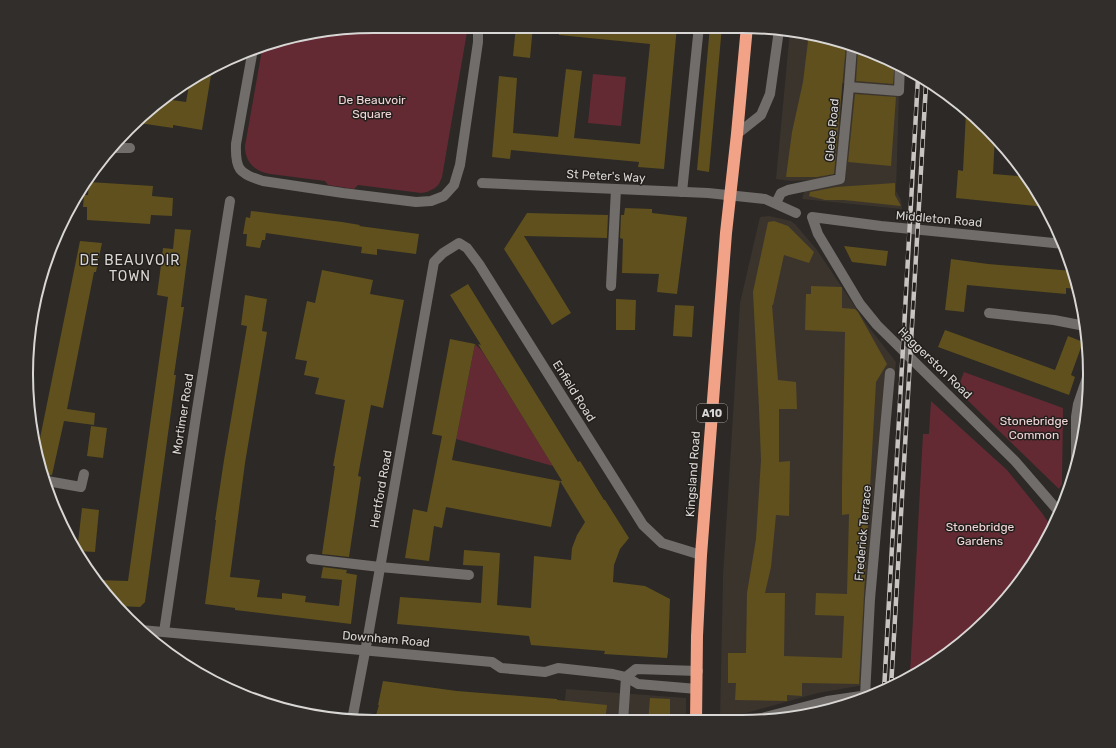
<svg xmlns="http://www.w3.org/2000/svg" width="1116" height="748" font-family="Rubik,sans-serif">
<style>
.built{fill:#3b342d}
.green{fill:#632a33}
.building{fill:#5f501e}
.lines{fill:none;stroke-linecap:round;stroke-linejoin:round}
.minor-tunnel{stroke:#464340;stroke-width:10;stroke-dasharray:10 5;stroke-linecap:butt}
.minor{stroke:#706d6a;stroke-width:10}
.highway{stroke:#f2a287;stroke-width:12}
.rail-casing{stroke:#c7c4c2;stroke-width:4.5}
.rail{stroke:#221f1c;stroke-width:3;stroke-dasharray:9;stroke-linecap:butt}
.labels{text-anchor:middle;stroke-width:3;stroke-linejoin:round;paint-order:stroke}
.shield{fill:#221f1c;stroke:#a2a09e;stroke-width:1}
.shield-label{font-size:11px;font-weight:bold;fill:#d9d7d5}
.park-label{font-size:12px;fill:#f1d6d8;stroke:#221f1c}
.street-label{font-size:12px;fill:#d9d7d5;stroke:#221f1c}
.quarter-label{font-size:14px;letter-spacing:1px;fill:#d9d7d5;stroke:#221f1c}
.rim{fill:none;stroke:#d9d7d5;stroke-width:2}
</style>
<rect width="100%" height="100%" fill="#2c2926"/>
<g class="built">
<polygon points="790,31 810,33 898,63 897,88 842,83 838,173 814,180 791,181 776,179"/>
<polygon points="852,90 899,94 896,191 901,200 902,209 802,199 805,189 845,182"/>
<polygon points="769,216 791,221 795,224 817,250 868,326 896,362 864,685 818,693 720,720 723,576 740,303 760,217"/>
<polygon points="566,689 686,698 686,722 563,722"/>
</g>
<g class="green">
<path d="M374 26H467V32L442 177 439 184 435 188 427 192 421 193 358 185 354 189 328 185 325 181 270 174C255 171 245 163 245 146L263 44Z"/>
<polygon points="593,74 626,77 621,126 588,123"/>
<polygon points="475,344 482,351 553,466 456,439"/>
<polygon points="964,372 1063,408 1062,484 1059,489 957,390"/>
<polygon points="931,401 1007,470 1042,513 1052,528 1031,567 988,620 936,663 911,676 910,674 923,434 929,434"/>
</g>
<g class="building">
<polygon points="516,26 533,26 530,58 513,56"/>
<polygon points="559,26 677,26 664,169 638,167 639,162 511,150 510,159 492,157 499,76 517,78 513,133 558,137 566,69 582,71 574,138 640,144 650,44 559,35"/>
<polygon points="710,26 722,26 709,172 697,170"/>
<polygon points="809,33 846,45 834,174 817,177 786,177 792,132 803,82"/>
<polygon points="858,49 895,61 893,84 856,81"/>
<polygon points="212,69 202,130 173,125 173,128 139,123 165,99 186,102 190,80"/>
<polygon points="855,94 896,97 891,166 848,162"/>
<polygon points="966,112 988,128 995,136 993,174 1029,177 1045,207 956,198 958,170 963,171"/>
<polygon points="89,182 153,186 152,196 173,198 172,216 151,215 150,224 87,220 87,207 83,207 84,195 88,195"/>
<polygon points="895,183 895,195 901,206 844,200 825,200 809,196 810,192 836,187"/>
<polygon points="625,208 652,209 652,213 687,217 677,294 657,292 659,274 622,273 623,239 620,238 621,215 624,215"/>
<polygon points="251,211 342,222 360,225 359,226 419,234 416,254 377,249 377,255 361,253 362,247 266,233 265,240 262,240 260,248 246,246 247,234 243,234 246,217 250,218"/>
<polygon points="527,213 608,215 607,238 524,236 571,313 552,325 504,249"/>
<polygon points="774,221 788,226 814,252 809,263 784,255 773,305 772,305 778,380 796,382 797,409 779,409 779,462 790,461 789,516 776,515 771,567 765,593 785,593 784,656 842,658 844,616 815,615 816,593 847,594 849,514 842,515 842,484 845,332 805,330 806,294 811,294 811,286 842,287 842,308 855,309 858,312 887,364 876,382 859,684 802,683 802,696 787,695 787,701 735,700 736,683 728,683 728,653 746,653 747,593 756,539 761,460 759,408 753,292 768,222"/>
<polygon points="175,229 191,230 181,307 184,307 174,375 176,375 145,602 140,607 117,606 97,580 128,581 168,297 157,295 161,265 163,248 173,249"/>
<polygon points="80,241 102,243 96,272 94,272 67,409 95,413 94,425 64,421 52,475 45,475 37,453"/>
<polygon points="844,246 888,251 886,266 852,262"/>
<polygon points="951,259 988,264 1073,271 1078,289 1066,288 1066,294 967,285 964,312 945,310"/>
<polygon points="322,270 373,280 370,294 404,300 383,408 371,405 358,476 361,477 349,557 322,554 335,466 333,466 345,400 315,394 319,378 304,375 307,361 295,359 307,301 315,303"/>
<polygon points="468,284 578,462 580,461 604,500 605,500 629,538 620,549 614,565 613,582 645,586 670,599 668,652 667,658 604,654 605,651 531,645 529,636 397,624 400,597 481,603 483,566 463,565 464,550 500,553 497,605 531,608 534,556 571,560 572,548 577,535 585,522 560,481 562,481 478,344 481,345 450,295"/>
<polygon points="245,295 267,299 262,331 267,332 245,463 230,577 260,580 257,597 282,599 282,593 306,596 305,602 339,606 342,580 321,578 323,567 347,570 346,573 357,575 351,624 235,610 235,608 205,604 216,520 215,520 224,460 247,326 241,325"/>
<polygon points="616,299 636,300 635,330 616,330"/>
<polygon points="675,305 694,306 692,337 673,336"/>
<polygon points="945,330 1055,370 1068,336 1083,342 1071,375 1075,377 1069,395 938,347"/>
<polygon points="450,339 475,344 452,460 560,481 551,527 446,507 442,528 434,526 429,561 405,558 413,509 427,512 442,436 432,434"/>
<polygon points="91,426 107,428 103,458 87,456"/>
<polygon points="82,508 99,510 95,552 77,551"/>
<polygon points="383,681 457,691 557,699 557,700 607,705 605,722 374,722 379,705 378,705"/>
<polygon points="650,698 670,699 670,722 648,722"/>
</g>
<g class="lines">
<polyline class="minor-tunnel" points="868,695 877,694"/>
<g class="minor">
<path d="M253 49 236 144C235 169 239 174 263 181L343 193 416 202 431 201 444 196 454 185 460 165 478 42V26"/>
<polyline points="849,87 852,47"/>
<polyline points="737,134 761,115 770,94 779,30"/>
<polyline points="113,148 130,148"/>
<polyline points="482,183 708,193 765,199 796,213"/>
<polyline points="682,192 699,26"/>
<polyline points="776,203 781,193 788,190 840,179 849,87 899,91 900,65"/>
<polyline points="611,286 616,189"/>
<polyline points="989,313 1054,320 1085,326"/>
<polyline points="1076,467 1076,417 1078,404 1090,369"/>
<polyline points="47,481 81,487 84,474"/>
<polyline points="1060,513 1015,461 877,325 860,304 818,234 812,217 881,226 1064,244"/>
<polyline points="311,559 380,567 469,575"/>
<polyline points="141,630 492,662 501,668 545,672 558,668 613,674 626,677 638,684 697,689"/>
<polyline points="164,632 196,416 230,201"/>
<polyline points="626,677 636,669 698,671"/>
<polyline points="865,696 870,599 890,373"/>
<polyline points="352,720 368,636 434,262 443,253 459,243 467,248 479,264 643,525 662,543 701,555"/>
<polyline points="750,721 827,701 868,695"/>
<polyline points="623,722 626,677"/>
</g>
<polyline class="highway" points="696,722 697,636 701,555 726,233 737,134 747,26"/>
<defs>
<g id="rail">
<polyline points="891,687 926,84"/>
<path d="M884 691C896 487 905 282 918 77"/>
</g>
</defs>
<use href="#rail" class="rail-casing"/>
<use href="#rail" class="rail"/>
</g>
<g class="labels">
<rect class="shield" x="697" y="404" width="30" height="18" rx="3"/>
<g class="shield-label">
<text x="712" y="417">A10</text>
</g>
<g class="park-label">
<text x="372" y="104">De Beauvoir<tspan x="372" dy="14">Square</tspan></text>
<text x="1034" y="425">Stonebridge<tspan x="1034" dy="14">Common</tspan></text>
<text x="980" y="531">Stonebridge<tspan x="980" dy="14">Gardens</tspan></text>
</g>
<g class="street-label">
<text transform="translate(832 130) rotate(-85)" y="4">Glebe Road</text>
<text transform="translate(606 176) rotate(3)" y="4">St Peter's Way</text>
<text transform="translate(939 219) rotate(5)" y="4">Middleton Road</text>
<text transform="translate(935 363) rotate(44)" y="4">Haggerston Road</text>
<text transform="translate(574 391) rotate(58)" y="4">Enfield Road</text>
<text transform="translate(183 414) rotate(-81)" y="4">Mortimer Road</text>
<text transform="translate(693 474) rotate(-86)" y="4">Kingsland Road</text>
<text transform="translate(381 489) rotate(-80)" y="4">Hertford Road</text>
<text transform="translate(863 533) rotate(-85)" y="4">Frederick Terrace</text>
<text transform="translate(386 639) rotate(5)" y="4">Downham Road</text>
</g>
<g class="quarter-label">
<text x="130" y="265">DE BEAUVOIR<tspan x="130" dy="16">TOWN</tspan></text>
</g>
</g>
<path d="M0 0H1116V748H0ZM374 33H742A341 341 0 0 1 1083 374V374A341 341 0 0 1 742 715H374A341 341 0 0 1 33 374V374A341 341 0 0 1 374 33Z" fill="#312e2b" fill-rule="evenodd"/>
<path class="rim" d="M374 33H742A341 341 0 0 1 1083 374V374A341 341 0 0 1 742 715H374A341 341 0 0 1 33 374V374A341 341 0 0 1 374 33Z"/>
</svg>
